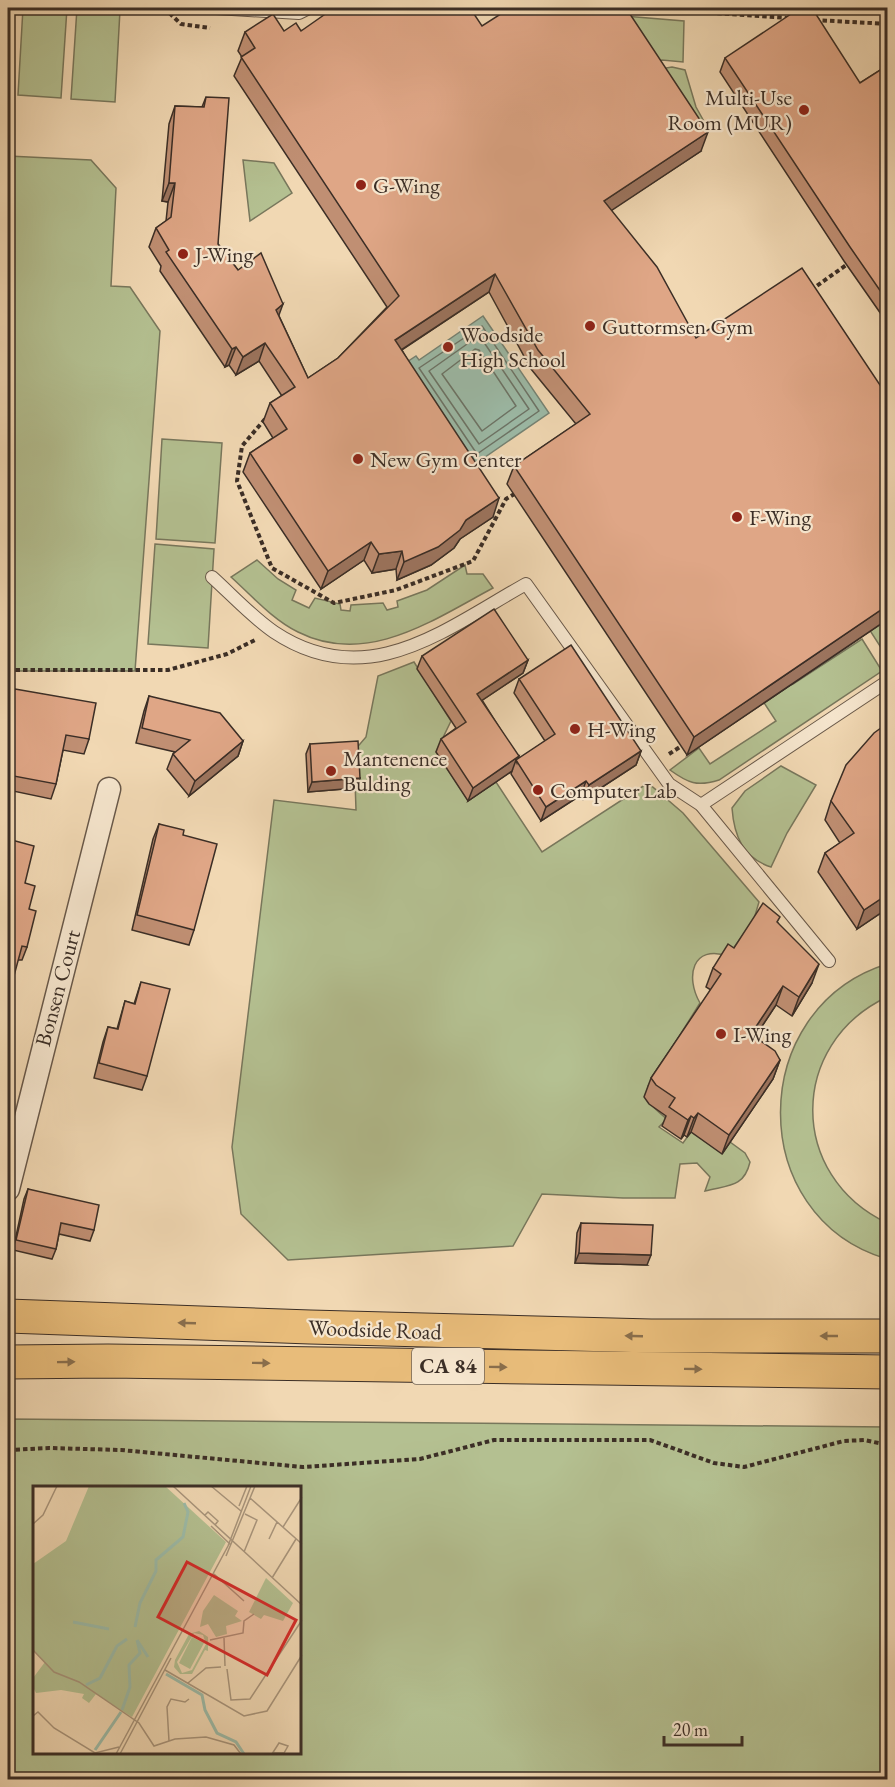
<svg xmlns="http://www.w3.org/2000/svg" width="895" height="1787" font-family="'EB Garamond',serif">
<style>
.grass{fill:#b4c091;stroke:#78775c;stroke-width:1.5;fill-rule:evenodd}
.water{fill:#9cbba8;stroke:#758374;stroke-width:1.5}
.lines{fill:none;stroke-linecap:round;stroke-linejoin:round}
.shore{stroke:#6c7467;stroke-width:1.5}
.service-casing{stroke:#685849;stroke-width:14}
.minor-casing{stroke:#685849;stroke-width:25}
.primary-casing{stroke:#3b2e26;stroke-width:35}
.path{stroke:#3b2e26;stroke-width:4;stroke-dasharray:4.5 3;stroke-linecap:butt}
.service{stroke:#f6e6ce;stroke-width:12}
.minor{stroke:#f6e6ce;stroke-width:22}
.primary{stroke:#e8bc7a;stroke-width:33}
.wall{fill:#c08f73;stroke:#3b2e26;stroke-width:1.5}
.shaded-wall{fill:#9c745e;stroke:#3b2e26;stroke-width:1.5}
.building{fill:#dfa686;stroke:#3b2e26;stroke-width:1.5}
.oneway{fill:#896e4c}
.poi-dot{fill:#8f2418;stroke:#f6e6ce;stroke-width:2}
.labels{text-anchor:middle;stroke-width:4.5;stroke-linejoin:round;paint-order:stroke}
.shield{fill:#f6e6ce;stroke:#736558;stroke-width:1.5}
.shield-label{font-size:21px;font-weight:bold;fill:#3b2e26}
.poi-label{font-size:22px;fill:#3b2e26;stroke:#f6e6ce;text-anchor:start}
.street-label{font-size:22px;fill:#3b2e26;stroke:#f6e6ce}
.inset-river{fill:none;stroke:#9cbba8;stroke-width:3}
.inset-road{fill:none;stroke:#a8947b;stroke-width:1.5}
.view{fill:#d62828;fill-opacity:0.15;stroke:#d62828;stroke-width:3}
.inset-edge{fill:none;stroke:#3b2e26;stroke-width:3}
</style>
<rect width="100%" height="100%" fill="#f1d8b3"/>
<filter id="stains"><feTurbulence type="fractalNoise" baseFrequency=".00333" numOctaves="4"/><feColorMatrix values="0 0 0 0 .2 0 0 0 0 .09 0 0 0 0 .02 0 0 0 .5 -.17"/></filter>
<radialGradient id="worn" r=".72"><stop offset=".6" stop-color="#630" stop-opacity="0"/><stop offset="1" stop-color="#630" stop-opacity=".3"/></radialGradient>
<g class="grass">
<polygon points="8,8 13,8 8,94"/>
<polygon points="23,8 67,8 61,98 18,95"/>
<polygon points="77,8 120,10 115,102 71,99"/>
<polygon points="612,15 684,21 683,62 662,60 647,69"/>
<polygon points="672,67 685,70 696,107 706,125 691,135 660,69"/>
<polygon points="8,156 91,160 116,188 111,286 130,287 160,331 135,671 8,671"/>
<polygon points="243,160 274,163 292,193 250,221"/>
<polygon points="162,439 222,443 215,543 156,539"/>
<polygon points="155,544 214,549 208,648 148,644"/>
<path d="M257 560 278 579 296 590 292 600 309 608 315 598 340 604 341 610 350 611 351 605 383 603 387 610 398 607 397 601 427 590 465 565 467 574H483L493 588C433 620 367 667 298 632 273 620 251 595 231 577Z"/>
<polygon points="887,618 887,657 869,629"/>
<path d="M862 639 882 671 719 780C697 787 688 783 670 770L699 748 710 764 776 721 761 698 793 684Z"/>
<path d="M414 662 451 721 436 752 468 800 496 782 542 852 648 783 683 813 759 902 754 919 728 956C692 944 685 977 700 1003L648 1086C645 1103 655 1109 667 1119L659 1127 683 1143 691 1132 722 1153 730 1142 745 1153 750 1162C744 1188 728 1185 705 1191L710 1177 697 1163 680 1164 675 1198H623L542 1194 513 1246 288 1260 241 1214 232 1147 274 800 356 810 354 751 366 737 378 676Z"/>
<path d="M781 766 816 785 787 833 771 867C743 858 734 836 732 808L745 791Z"/>
<path d="M887 964V997C788 1044 788 1176 887 1223V1259C744 1217 746 1008 887 964Z"/>
<path d="M8 1419 887 1427V1779H8ZM34 1487H300V1752H34Z"/>
</g>
<polygon class="water" points="483,316 549,413 475,464 407,362 416,356 419,360"/>
<g class="lines">
<g class="shore">
<polygon points="482,326 539,411 477,454 419,368"/>
<polygon points="477,337 481,338 529,409 479,444 429,371"/>
<polygon points="475,349 479,350 516,406 482,431 442,374"/>
</g>
<defs>
<g id="service">
<polyline points="216,8 299,13 309,8"/>
<path d="M212 577C232 595 252 617 274 632 367 694 444 630 526 584L669 784 701 805 829 961"/>
<polyline points="701,805 888,681"/>
</g>
<polyline id="minor" points="8,1189 109,789"/>
<g id="primary">
<polyline points="8,1316 310,1327 651,1336 888,1336"/>
<polyline points="8,1362 108,1361 888,1372"/>
</g>
</defs>
<use href="#service" class="service-casing"/>
<use href="#minor" class="minor-casing"/>
<use href="#primary" class="primary-casing"/>
<g class="path">
<polyline points="164,8 181,24 210,28"/>
<polyline points="635,8 790,18"/>
<polyline points="815,20 888,24"/>
<polyline points="811,290 849,263"/>
<polyline points="265,419 242,446 237,481 272,568 334,603 396,590 473,561 506,499 516,493"/>
<polyline points="8,670 168,670 227,654 255,640"/>
<polyline points="669,754 683,745"/>
<polyline points="8,1450 49,1448 121,1450 303,1467 420,1459 494,1440 650,1440 714,1463 744,1467 844,1441 864,1440 888,1445"/>
</g>
<use href="#service" class="service"/>
<use href="#minor" class="minor"/>
<use href="#primary" class="primary"/>
</g>
<g class="wall">
<polygon points="482,26 701,151 611,210 696,338 888,397 888,619 687,755 507,484 514,466 576,424 531,369 489,292 402,350 493,517 460,539 454,548 431,565 397,580 396,569 372,573 364,560 321,589 243,472 250,453 273,438 263,422 270,403 282,396 259,361 236,375 229,365 225,367 160,271 161,266 149,247 156,228 166,221 168,202 162,201 169,124 175,106 202,107 206,97 218,244 238,270 279,316 308,378 338,358 387,307 234,76 242,57 238,51 245,32"/>
<polygon points="725,58 860,83 888,65 888,324 844,261 720,72"/>
<polygon points="422,656 528,660 523,673 482,700 519,759 545,741 514,693 519,679 641,751 636,765 584,799 581,795 541,821 511,774 512,771 468,801 436,752 441,739 456,728 417,669"/>
<polygon points="8,695 89,739 84,754 63,750 56,784 51,799 8,790"/>
<polygon points="149,696 243,741 238,756 189,796 167,769 173,754 175,752 136,743 144,711"/>
<polygon points="888,723 888,908 857,929 818,872 825,853 840,843 825,820 831,801"/>
<polygon points="310,744 360,778 356,788 308,792 306,754"/>
<polygon points="159,824 183,835 194,930 189,945 132,930 153,839"/>
<polygon points="25,883 29,909 27,947 22,960 18,960"/>
<polygon points="778,923 812,983 792,1016 776,1005 755,1037 780,1060 773,1079 722,1154 691,1132 687,1137 684,1135 681,1139 662,1126 666,1116 649,1104 644,1097 651,1078 711,990 706,987 713,968 734,948"/>
<polygon points="141,982 147,1076 142,1090 94,1078 103,1042 108,1027 117,1029 125,1001 134,1004"/>
<polygon points="28,1189 94,1230 90,1241 59,1234 56,1249 52,1259 13,1250 24,1199"/>
<polygon points="581,1223 647,1265 575,1263 577,1233"/>
</g>
<g class="shaded-wall">
<polygon points="708,132 701,151 597,220 604,201"/>
<polygon points="169,183 175,183 168,202 162,201"/>
<polygon points="495,274 489,292 389,358 395,340"/>
<polygon points="283,304 276,323 276,310"/>
<polygon points="265,343 259,361 236,375 243,357"/>
<polygon points="236,347 229,365 225,367 232,349"/>
<polygon points="499,498 493,517 460,539 454,548 431,565 397,580 404,562"/>
<polygon points="371,542 364,560 321,589 328,571"/>
<polygon points="402,551 396,569 372,573 379,554"/>
<polygon points="888,605 888,619 687,755 694,737"/>
<polygon points="528,660 523,673 472,707 477,694"/>
<polygon points="243,741 238,756 189,796 195,781"/>
<polygon points="641,751 636,765 584,799 589,785"/>
<polygon points="519,756 517,763 516,760 512,771 468,801 473,788"/>
<polygon points="360,778 356,788 308,792 312,782"/>
<polygon points="586,781 581,795 541,821 546,807"/>
<polygon points="888,894 888,908 857,929 864,910"/>
<polygon points="819,964 812,983 792,1016 799,997"/>
<polygon points="783,986 776,1005 744,1053 751,1034"/>
<polygon points="780,1060 773,1079 722,1154 729,1135"/>
<polygon points="698,1113 691,1132 687,1137 694,1118"/>
<polygon points="691,1116 684,1135 681,1139 688,1120"/>
<polygon points="579,1253 651,1255 647,1265 575,1263"/>
</g>
<g class="building">
<polygon points="334,8 470,8 482,26 510,8 626,8 708,132 604,201 657,267 696,338 802,268 888,397 888,605 694,737 514,466 590,414 538,350 495,274 395,340 499,498 466,520 460,530 438,547 404,562 402,551 379,554 371,542 328,571 250,453 287,429 270,403 295,387 265,343 243,357 236,347 232,349 166,252 169,250 156,228 171,217 175,183 169,183 175,106 204,107 206,97 229,98 218,244 238,270 261,253 283,304 276,310 308,378 338,358 399,296 241,57 255,48 245,32 273,14 284,31 296,23 301,31"/>
<polygon points="800,8 812,8 860,83 888,65 888,302 850,247 725,58"/>
<polygon points="494,609 528,660 477,694 519,756 473,788 441,739 466,722 422,656"/>
<polygon points="571,645 641,751 589,785 586,781 546,807 516,760 555,734 519,679"/>
<polygon points="15,689 96,703 89,739 66,735 56,784 8,775 8,695 12,697"/>
<polygon points="149,696 220,713 243,741 195,781 173,754 190,740 142,728"/>
<polygon points="888,723 888,894 864,910 825,853 854,833 831,801 846,765 874,733"/>
<polygon points="358,741 360,778 312,782 310,744"/>
<polygon points="159,824 184,830 183,835 217,844 194,930 137,915"/>
<polygon points="8,839 34,846 25,883 35,886 29,909 36,911 27,947 22,946 8,998"/>
<polygon points="763,903 780,917 777,922 819,964 799,997 783,986 751,1034 775,1051 780,1060 729,1135 698,1113 694,1118 691,1116 688,1120 669,1107 675,1098 656,1085 651,1078 721,974 713,968 728,944 734,948"/>
<polygon points="141,982 170,989 147,1076 99,1063 108,1027 118,1029 125,1001 135,1004"/>
<polygon points="28,1189 99,1205 94,1230 61,1223 56,1249 16,1240"/>
<polygon points="581,1223 653,1225 651,1255 579,1253"/>
</g>
<defs><path id="oneway-solid" d="M-6-.8H1V-3.2L6.5 0L1 3.2V.8H-6Z" transform="scale(1.5)"/></defs>
<g class="oneway">
<use href="#oneway-solid" transform="translate(187 1323) rotate(-178)"/>
<use href="#oneway-solid" transform="translate(634 1336) rotate(-178)"/>
<use href="#oneway-solid" transform="translate(829 1336) rotate(180)"/>
<use href="#oneway-solid" transform="translate(66 1362) rotate(-1)"/>
<use href="#oneway-solid" transform="translate(261 1363) rotate(1)"/>
<use href="#oneway-solid" transform="translate(498 1367) rotate(1)"/>
<use href="#oneway-solid" transform="translate(693 1369) rotate(1)"/>
</g>
<g class="poi-dot">
<circle cx="804" cy="110" r="6"/>
<circle cx="361" cy="185" r="6"/>
<circle cx="183" cy="254" r="6"/>
<circle cx="590" cy="326" r="6"/>
<circle cx="448" cy="347" r="6"/>
<circle cx="358" cy="459" r="6"/>
<circle cx="737" cy="517" r="6"/>
<circle cx="575" cy="729" r="6"/>
<circle cx="331" cy="771" r="6"/>
<circle cx="538" cy="790" r="6"/>
<circle cx="721" cy="1034" r="6"/>
</g>
<g class="labels">
<rect class="shield" x="412" y="1348" width="72" height="36" rx="4.5"/>
<g class="shield-label">
<text x="448" y="1373">CA 84</text>
</g>
<g class="poi-label">
<text x="792" y="105" text-anchor="end">Multi-Use<tspan x="792" dy="25">Room (MUR)</tspan></text>
<text x="373" y="193">G-Wing</text>
<text x="195" y="262">J-Wing</text>
<text x="602" y="334">Guttormsen Gym</text>
<text x="460" y="342">Woodside<tspan x="460" dy="25">High School</tspan></text>
<text x="370" y="467">New Gym Center</text>
<text x="749" y="525">F-Wing</text>
<text x="587" y="737">H-Wing</text>
<text x="343" y="766">Mantenence<tspan x="343" dy="25">Bulding</tspan></text>
<text x="550" y="798">Computer Lab</text>
<text x="733" y="1042">I-Wing</text>
</g>
<g class="street-label">
<text transform="translate(57 988) rotate(-75)" y="8">Bonsen Court</text>
<text transform="translate(375 1329) rotate(2)" y="8">Woodside Road</text>
</g>
</g>
<g transform="translate(33 1486)">
<rect width="268" height="268" fill="#f1d8b3"/>
<path d="M56 0H132L193 56 99 231 63 208 56 217 49 212 51 208 28 204 3 207 0 201V192L12 176 0 164V78L33 55ZM233 92 260 117 250 135 231 129 228 133 216 126ZM181 109 205 125 202 130 209 135 193 140 194 148 183 151 175 138 167 141 170 125ZM166 145 175 151V165L172 164 159 188H147L141 181 142 174 156 148ZM161 147 170 149 173 158 159 184 149 187 144 176ZM159 151 171 157 157 183 146 177Z" fill="#b4c091" fill-rule="evenodd"/>
<path class="inset-river" d="M40 136 76 143M102 141 107 117 123 85V74L150 51 155 26 151 17M104 154 115 171M133 188 169 209 172 224 184 247 203 256 211 268M53 199 67 192 84 160 94 153M89 224 97 201 96 179 107 167 104 154M62 264 88 226"/>
<path class="inset-road" d="M140 0 269 119M178 0 208 25M217 12 269 58M206 20 214 0M172 29 175 26 185 35 182 39M0 38 10 29 24 0M178 40 198 59M250 41 269 11M236 53 244 36M211 66 224 34 212 28M193 70 222 0M181 88 211 115M239 92 263 53M191 152 192 180M177 154 210 147 211 135 221 128M0 164 21 186 46 196 106 237 121 260 142 253 173 251 201 259 208 268M194 183 198 214 217 213 269 134M132 184 211 230 234 225 269 169M155 197 173 182 188 181M0 230 5 226 21 242 62 267 86 261M136 255 134 221 138 213 152 216 156 213M83 268 195 60 218 0M87 268 138 172M239 268 246 257 255 260 251 267H240"/>
<path class="view" d="M154 76 263 134 234 189 125 131Z"/>
<rect width="268" height="268" class="inset-edge"/>
</g>
<rect width="895" height="1787" fill="none" stroke="#f1d8b3" stroke-width="30"/>
<rect x="9" y="9" width="877" height="1769" fill="none" stroke="#3b2e26" stroke-width="3"/>
<rect x="15" y="15" width="865" height="1757" fill="none" stroke="#3b2e26" stroke-width="1.5"/>
<path d="M664 1736v9h78v-9" fill="none" stroke="#3b2e26" stroke-width="3"/>
<text x="673" y="1736" font-size="18" fill="#3b2e26" stroke="#f6e6ce" stroke-width="4.5" paint-order="stroke">20 m</text>
<rect width="100%" height="100%" filter="url(#stains)"/>
<rect width="100%" height="100%" fill="url(#worn)"/>
</svg>
